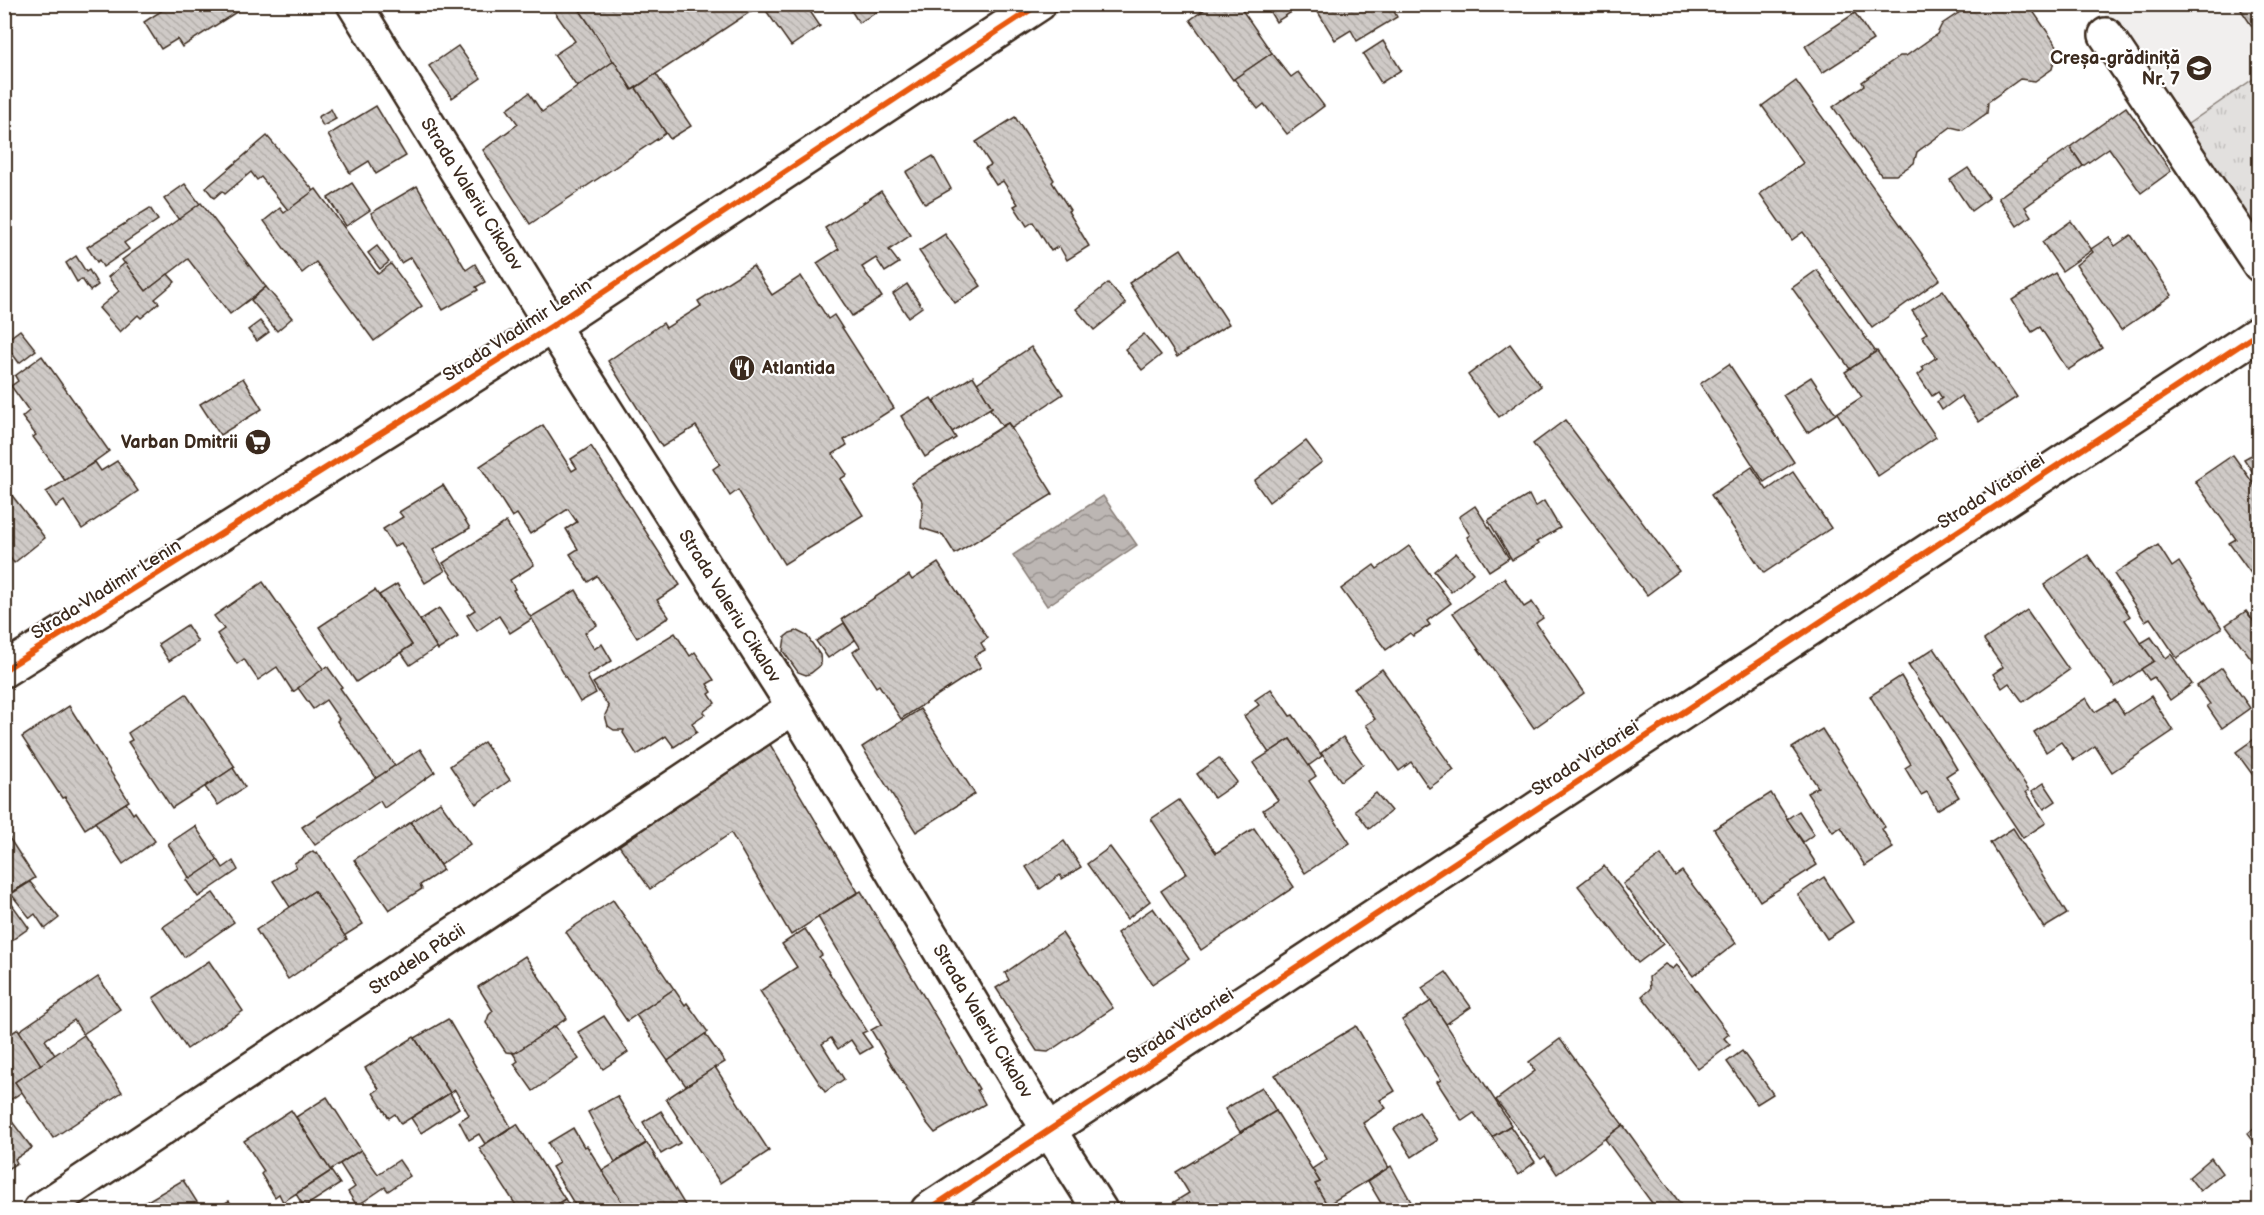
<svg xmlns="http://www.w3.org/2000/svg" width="2264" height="1215" font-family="'Balsamiq Sans',sans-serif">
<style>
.built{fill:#f1efee}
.grass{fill:url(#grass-tufts);stroke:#8e857e;stroke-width:1.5}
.water{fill:url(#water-waves);stroke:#887e77;stroke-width:1.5}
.building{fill:url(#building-back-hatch);stroke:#3b2a1e;stroke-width:1.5}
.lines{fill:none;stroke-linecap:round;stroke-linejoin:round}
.minor-casing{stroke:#3b2a1e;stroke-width:38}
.major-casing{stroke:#3b2a1e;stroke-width:38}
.minor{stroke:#fff;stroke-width:33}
.major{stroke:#fff;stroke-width:33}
.cycleway-casing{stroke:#fff;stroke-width:10}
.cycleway{stroke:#e8590c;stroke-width:6}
.labels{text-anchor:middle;stroke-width:4.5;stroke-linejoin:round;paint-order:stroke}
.poi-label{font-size:18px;font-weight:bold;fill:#3b2a1e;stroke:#fff;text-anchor:end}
.street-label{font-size:18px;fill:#3b2a1e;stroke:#fff}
</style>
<defs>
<pattern id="grass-tufts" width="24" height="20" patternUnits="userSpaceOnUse" patternTransform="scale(1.5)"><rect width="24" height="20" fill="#e2e0de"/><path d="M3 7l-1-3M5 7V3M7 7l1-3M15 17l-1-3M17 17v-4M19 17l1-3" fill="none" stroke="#c3c0be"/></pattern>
<pattern id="water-waves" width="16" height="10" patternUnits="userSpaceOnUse" patternTransform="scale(1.5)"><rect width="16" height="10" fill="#bcb6b3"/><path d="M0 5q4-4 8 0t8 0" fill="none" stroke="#9a9491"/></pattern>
<pattern id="building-back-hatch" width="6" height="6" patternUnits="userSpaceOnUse" patternTransform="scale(1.5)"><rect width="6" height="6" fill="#cfcac7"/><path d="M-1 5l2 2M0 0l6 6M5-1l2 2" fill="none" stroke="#b3aeaa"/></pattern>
</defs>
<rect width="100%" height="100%" fill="#fff"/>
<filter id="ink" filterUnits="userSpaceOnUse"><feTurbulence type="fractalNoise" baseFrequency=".0167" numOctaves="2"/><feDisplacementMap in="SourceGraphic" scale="12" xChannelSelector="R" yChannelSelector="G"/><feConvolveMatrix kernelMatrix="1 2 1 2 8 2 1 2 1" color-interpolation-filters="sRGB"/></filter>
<g filter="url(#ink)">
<polygon class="built" points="2099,5 2259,5 2259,234 2178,131"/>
<polygon class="grass" points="2259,75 2259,234 2248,242 2178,131"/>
<polygon class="water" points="1103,496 1137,545 1047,606 1013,555"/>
<g class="building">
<polygon points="172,4 234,4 238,11 182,47 177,39 161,49 144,22"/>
<polygon points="549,4 576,4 614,61 577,87 554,55 575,41"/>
<polygon points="576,4 762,4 632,90"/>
<polygon points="805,4 820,26 791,46 762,5"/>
<polygon points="847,4 890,4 859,23"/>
<polygon points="1212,4 1238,4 1272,53 1233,80 1190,20"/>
<polygon points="1265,4 1304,4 1276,22"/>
<polygon points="1313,4 1390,4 1397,17 1357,41 1351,30 1335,40"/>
<polygon points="1972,4 1978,4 1981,8 1985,4 2028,4 2060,50 2056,53 2052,69 2035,81 2020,79 1988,102 1987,113 1963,130 1951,127 1917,152 1914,163 1896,175 1881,175 1833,107 1864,85 1862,82 1900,56 1906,56 1937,34 1942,24"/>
<polygon points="2237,4 2260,4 2260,38"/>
<polygon points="1855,13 1873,40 1822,73 1805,46"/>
<polygon points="1383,41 1401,70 1381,83 1363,54"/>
<polygon points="458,46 481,78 452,98 429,66"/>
<polygon points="1272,53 1291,77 1298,72 1324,106 1287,134 1264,104 1258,109 1234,79"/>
<polygon points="614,61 632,90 636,88 666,133 530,224 483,150 518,124 507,109 529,93 542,112"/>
<polygon points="656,74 691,126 670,139 636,88"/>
<polygon points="1796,81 1940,279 1872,328 1803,232 1792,240 1760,194 1803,163 1762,106"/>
<polygon points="376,106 406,156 376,174 369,161 350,173 328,135"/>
<polygon points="2126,107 2171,171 2141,193 2109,148 2083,166 2070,147"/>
<polygon points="331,109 336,119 323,126 318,117"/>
<polygon points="1015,117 1054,180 1052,182 1070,210 1068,211 1089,246 1067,260 1059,246 1051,251 1033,222 1027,226 1014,206 1018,204 1003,181 996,185 985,168 991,165 976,142"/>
<polygon points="267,136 314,191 288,210 261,177 257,180 251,172 225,194 222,191 214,198 206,188"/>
<polygon points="2070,147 2083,166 2025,207 2031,216 2017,226 1998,198"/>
<polygon points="933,156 951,189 925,204 906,172"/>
<polygon points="1968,168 1989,198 1971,211 1950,180"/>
<polygon points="352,183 370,210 346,226 328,198"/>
<polygon points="185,184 200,204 179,220 164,199"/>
<polygon points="417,186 466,270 475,264 485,282 476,287 478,290 443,310 411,257 401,263 371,213"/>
<polygon points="316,189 378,274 391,264 422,306 374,341 316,262 302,273 264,221 280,208 284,213"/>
<polygon points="881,191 911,235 889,250 899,263 885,272 876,258 862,267 882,297 852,316 817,263 839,249 825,228"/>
<polygon points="201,203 266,287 230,314 188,259 146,291 122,260"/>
<polygon points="150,208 158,220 124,243 129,249 103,267 99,260 97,262 87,247"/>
<polygon points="2071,221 2092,250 2062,271 2042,242"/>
<polygon points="945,234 981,286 955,303 919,251"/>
<polygon points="2131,235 2172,295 2121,330 2076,265 2093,252 2091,249 2109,237 2115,246"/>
<polygon points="377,246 389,262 380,269 368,253"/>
<polygon points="1181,249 1229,324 1177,357 1129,283"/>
<polygon points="76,256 86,272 89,270 98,285 90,291 82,279 77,282 66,263"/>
<polygon points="125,263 146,291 168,274 175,282 155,299 159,303 141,318 138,315 120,332 99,308 119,291 108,277"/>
<polygon points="753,266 772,295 801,276 828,319 834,315 894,408 844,440 847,445 833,454 847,475 840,479 863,515 784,564 738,490 730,496 713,469 720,464 696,426 662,447 608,361 663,323 666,328 701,306 698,301"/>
<polygon points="1817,270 1876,352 1850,369 1792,288"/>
<polygon points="2055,273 2102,348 2068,370 2040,327 2032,332 2012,300"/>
<polygon points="1108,283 1126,304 1094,330 1076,309"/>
<polygon points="907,284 922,307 908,317 893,294"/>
<polygon points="266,287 292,318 277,331 251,300"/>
<polygon points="1943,290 2017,397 1979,422 1961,396 1942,410 1937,402 1942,398 1938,392 1932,396 1918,375 1924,370 1922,367 1937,357 1922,336 1927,333 1912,311"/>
<polygon points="260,321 269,332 257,341 248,330"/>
<polygon points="20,330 36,350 19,363 4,342"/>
<polygon points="1144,334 1161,355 1142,370 1125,349"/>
<polygon points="1510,344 1541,386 1499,417 1468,375"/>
<polygon points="1031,347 1063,394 1012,428 1008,423 1002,426 990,409 992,407 977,383"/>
<polygon points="1877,351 1936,437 1878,476 1837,413 1862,397 1845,372"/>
<polygon points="42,356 109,451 66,482 33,437 36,435 22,417 29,411 11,386 18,381 15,376"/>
<polygon points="1729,364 1794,462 1764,482 1700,384"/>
<polygon points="973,376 992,407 952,432 933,401"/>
<polygon points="1811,377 1836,414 1807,433 1783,395"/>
<polygon points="243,378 262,409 220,435 200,404"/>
<polygon points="931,398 956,438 925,457 901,416"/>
<polygon points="1565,420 1679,571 1647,595 1533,444"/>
<polygon points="1008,423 1053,494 955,554 943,535 921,528 923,502 911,483"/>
<polygon points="543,425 572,471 577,468 571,459 591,446 680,585 657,600 669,617 637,638 597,576 588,582 570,554 578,549 566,529 577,522 568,509 530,534 517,514 512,517 480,466"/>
<polygon points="2260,430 2260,447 2252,435"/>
<polygon points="1306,441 1322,462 1269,502 1254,481"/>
<polygon points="2260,450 2260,483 2244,459"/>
<polygon points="2233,455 2260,493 2260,586 2229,543 2236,539 2195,481"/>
<polygon points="117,461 138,491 82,529 64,501 56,507 46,492 95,462 101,471"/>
<polygon points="1752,467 1767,490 1793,472 1831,528 1764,573 1711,495"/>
<polygon points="4,485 45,538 14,563 4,550"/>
<polygon points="443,485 470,528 433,550 445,571 425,583 401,543 394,547 383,529 403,517 399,512"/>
<polygon points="1529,495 1535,507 1544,501 1560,528 1536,542 1539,544 1512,560 1488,520"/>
<polygon points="1475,506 1509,558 1489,571 1467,537 1470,535 1459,517"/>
<polygon points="506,522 534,565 510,580 515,589 513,590 532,619 510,633 499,616 477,631 467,615 475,610 443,563"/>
<polygon points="2158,545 2172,567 2179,562 2222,628 2177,658 2150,618 2145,621 2114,574"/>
<polygon points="1409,546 1451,603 1427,621 1430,625 1413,636 1410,633 1386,650 1341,589 1374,565 1377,569"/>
<polygon points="1456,553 1473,573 1451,592 1434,571"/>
<polygon points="2088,555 2130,616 2125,620 2154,661 2115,687 2044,585"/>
<polygon points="938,563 988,638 981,643 985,650 974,656 981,667 901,719 879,685 876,687 853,652 860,647 842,619 909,575 912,580"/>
<polygon points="1504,578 1524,607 1532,602 1543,618 1536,623 1584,693 1534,728 1453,613"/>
<polygon points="263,582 324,670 293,692 277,667 258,680 244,659 237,664 217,634 224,629 214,616"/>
<polygon points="397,584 437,647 410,665 401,652 412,645 379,595"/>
<polygon points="375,590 412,645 356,682 319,627"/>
<polygon points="576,590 597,625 585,633 594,649 602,644 612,661 587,676 596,693 580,702 531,617"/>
<polygon points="439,608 458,637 438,650 420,620"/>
<polygon points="2027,610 2069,670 2023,702 2009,683 2002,688 1993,674 2003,667 1984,640"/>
<polygon points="2246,611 2260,630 2260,670 2226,625"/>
<polygon points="844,623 855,640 828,658 816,641"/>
<polygon points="187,625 198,642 169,661 158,644"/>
<polygon points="797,631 807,636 820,655 821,665 811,673 806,675 798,672 783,651 785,637 790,633"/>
<polygon points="675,633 690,656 695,652 714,680 707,684 712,692 709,694 715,703 703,712 705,714 692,723 697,732 674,747 666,736 637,755 623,733 624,730 614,730 608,726 605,715 609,707 593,683"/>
<polygon points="2151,637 2166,658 2171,654 2192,684 2170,700 2154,677 2149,680 2141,669 2154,661 2141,643"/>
<polygon points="1934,648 2029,790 2026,792 2046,823 2023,838 1908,665"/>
<polygon points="327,666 342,687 340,688 395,766 377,779 337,721 339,719 326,700 313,709 298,688"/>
<polygon points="2222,668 2250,708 2222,728 2207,706 2210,704 2197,686"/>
<polygon points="1382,669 1454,770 1429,788 1411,762 1399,771 1366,725 1375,719 1354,689"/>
<polygon points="1901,676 1957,769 1946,776 1959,797 1937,810 1927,792 1921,795 1905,768 1911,764 1870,696"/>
<polygon points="1271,689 1290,716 1293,715 1322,756 1308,766 1290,739 1269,753 1244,716 1259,705 1255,700"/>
<polygon points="186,694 235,767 172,808 128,742 132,740 128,733"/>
<polygon points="2151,696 2173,731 2112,772 2095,746 2074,760 2061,742 2046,752 2034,732 2086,698 2095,712 2115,700 2124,714"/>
<polygon points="69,706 129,801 85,829 65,797 62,798 22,737"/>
<polygon points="920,709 975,794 916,832 862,747"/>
<polygon points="1822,729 1885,827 1882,829 1893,848 1865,866 1841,827 1833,832 1807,793 1818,787 1792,748"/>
<polygon points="2260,735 2260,785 2236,752"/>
<polygon points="1343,737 1363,764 1341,781 1321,753"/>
<polygon points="1290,739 1316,776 1309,781 1350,843 1305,873 1263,810 1278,800 1253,763"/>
<polygon points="768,741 858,892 791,935 731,833 650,889 618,844"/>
<polygon points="484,742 510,780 476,804 450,766"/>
<polygon points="420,749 435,772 384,808 380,801 315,845 302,827"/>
<polygon points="1219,758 1237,782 1214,798 1197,774"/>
<polygon points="233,768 245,787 218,805 205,787"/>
<polygon points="2044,783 2056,801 2044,809 2032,791"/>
<polygon points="1376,793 1391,811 1369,829 1355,810"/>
<polygon points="1771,793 1817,865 1760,901 1714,829"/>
<polygon points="1179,800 1216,853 1254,828 1294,887 1201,950 1161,891 1187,873 1151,819"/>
<polygon points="440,802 470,844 440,865 411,822"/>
<polygon points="126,803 133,814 135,812 155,841 123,864 95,822"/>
<polygon points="1799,811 1814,834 1803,842 1787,819"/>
<polygon points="411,822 443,870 420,885 422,889 389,910 354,860"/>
<polygon points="195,826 218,860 190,879 168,844"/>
<polygon points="2013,828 2067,914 2044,928 1990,843"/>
<polygon points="4,830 35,878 6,896 29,928 5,945"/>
<polygon points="1064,841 1081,867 1062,879 1060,875 1040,889 1026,867"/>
<polygon points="1110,847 1150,901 1127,919 1087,864"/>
<polygon points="313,851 315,853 317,852 363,924 344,936 314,891 290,907 273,881 296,867 294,863"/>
<polygon points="1661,855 1675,876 1682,871 1736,943 1693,976 1623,884"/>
<polygon points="218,860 223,868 233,861 238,870 198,897 186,880 189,877 190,879"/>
<polygon points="1604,866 1663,944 1638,963 1578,886"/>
<polygon points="1824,877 1853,922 1827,939 1798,895"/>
<polygon points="30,882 59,918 45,929 35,914 30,918 11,894"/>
<polygon points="314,891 347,939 288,979 256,930"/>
<polygon points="861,891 979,1089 977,1090 985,1104 935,1133 926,1122 871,1030 882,1024 818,917"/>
<polygon points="213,893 234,922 184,957 163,927"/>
<polygon points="613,900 674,989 627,1021 566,932"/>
<polygon points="1153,908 1189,959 1152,984 1117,933"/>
<polygon points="805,929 822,955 819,957 867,1031 862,1033 872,1047 860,1054 851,1040 838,1049 831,1038 822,1044 844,1079 825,1092 760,991 797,967 782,944"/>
<polygon points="1062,933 1113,1008 1048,1052 1037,1051 996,988 1009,980 1005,973"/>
<polygon points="525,956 567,1018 515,1053 506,1052 486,1023 489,1015 493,1011 478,987"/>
<polygon points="209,961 243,1011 187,1049 153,998"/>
<polygon points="1665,964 1673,969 1677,965 1729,1034 1724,1038 1730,1045 1698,1069 1642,996 1650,989 1649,977"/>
<polygon points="1446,972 1471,1007 1446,1024 1422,988"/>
<polygon points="98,977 120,1009 83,1034 74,1020 45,1040 55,1055 41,1065 19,1031"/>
<polygon points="674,989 685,1005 687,1003 708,1032 668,1061 636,1015"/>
<polygon points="1431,1001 1511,1125 1492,1137 1474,1113 1462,1121 1437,1082 1441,1080 1402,1020"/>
<polygon points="604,1016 628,1052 603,1069 578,1032"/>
<polygon points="448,1019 511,1127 485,1144 479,1134 469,1140 459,1121 469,1115 455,1090 450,1093 415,1038"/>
<polygon points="555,1026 579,1059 533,1091 514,1064 518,1061 512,1052 515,1053"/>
<polygon points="1356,1026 1395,1091 1380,1100 1386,1108 1363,1123 1389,1168 1327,1205 1315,1184 1320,1182 1312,1169 1327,1159 1275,1075"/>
<polygon points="18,1029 41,1065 15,1082 22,1092 4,1104 4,1038"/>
<polygon points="705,1034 725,1062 686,1086 668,1061"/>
<polygon points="84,1035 122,1092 53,1138 15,1082"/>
<polygon points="414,1037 450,1093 401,1124 395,1114 389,1118 373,1093 379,1089 365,1068"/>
<polygon points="1560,1039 1623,1125 1557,1174 1545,1156 1541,1159 1496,1100 1535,1071 1529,1062"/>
<polygon points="1742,1051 1773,1094 1757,1104 1727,1062"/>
<polygon points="715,1067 769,1151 720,1183 666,1099"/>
<polygon points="1262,1087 1276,1111 1240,1132 1225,1109"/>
<polygon points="450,1093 459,1108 421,1133 411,1118"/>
<polygon points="617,1096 646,1143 615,1162 588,1112"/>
<polygon points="327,1097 361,1150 330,1170 296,1117"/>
<polygon points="291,1110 331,1171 283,1202 279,1194 275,1197 261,1174 264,1171 244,1141"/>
<polygon points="4,1111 32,1148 15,1159 17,1163 4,1171"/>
<polygon points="661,1111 680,1143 661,1154 643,1122"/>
<polygon points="1276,1111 1320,1182 1315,1184 1327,1205 1319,1210 1161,1210 1189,1193 1176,1172"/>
<polygon points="1419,1112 1438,1140 1412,1157 1394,1129"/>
<polygon points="517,1124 565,1199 548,1210 519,1210 479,1148"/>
<polygon points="2260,1124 2260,1151 2247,1134"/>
<polygon points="1623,1125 1682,1206 1676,1210 1657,1210 1605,1139"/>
<polygon points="1510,1126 1535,1162 1518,1175 1492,1137"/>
<polygon points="573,1128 584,1147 587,1146 627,1210 578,1210 552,1167 559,1163 548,1143"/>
<polygon points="647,1143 688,1210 627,1210 602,1171"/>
<polygon points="361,1150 378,1174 399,1160 410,1176 388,1191 385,1187 357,1206 348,1192 355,1187 340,1164"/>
<polygon points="2211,1158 2222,1173 2200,1191 2189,1177"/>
<polygon points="1391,1166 1415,1209 1412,1210 1385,1210 1368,1181"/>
<polygon points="331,1171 340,1184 304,1207 296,1194"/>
<polygon points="183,1180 202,1210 132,1210"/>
<polygon points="565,1199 572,1210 548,1210"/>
<polygon points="229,1201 236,1210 216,1210 227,1202"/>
<polygon points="2147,1204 2152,1210 2138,1210"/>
</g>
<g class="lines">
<defs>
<g id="minor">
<polyline points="354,4 552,326 794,707 1026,1094 1100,1210"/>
<polyline points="2106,35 2260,265"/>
<polyline points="40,1210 794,707"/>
<polyline points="928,1210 2260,332"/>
</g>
<polyline id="major" points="4,670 552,326 1039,4"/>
</defs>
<use href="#minor" class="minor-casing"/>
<use href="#major" class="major-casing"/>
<use href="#minor" class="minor"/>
<use href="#major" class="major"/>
<defs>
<g id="cycleway">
<polyline points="4,670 552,326 1039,4"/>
<polyline points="928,1210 2260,332"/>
</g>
</defs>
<use href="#cycleway" class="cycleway-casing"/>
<use href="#cycleway" class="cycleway"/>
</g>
</g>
<defs>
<symbol id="school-disc" viewBox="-11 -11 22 22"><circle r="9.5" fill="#3b2a1e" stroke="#fff"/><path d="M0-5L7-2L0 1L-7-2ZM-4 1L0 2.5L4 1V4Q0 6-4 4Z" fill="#fff"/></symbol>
<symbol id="restaurant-disc" viewBox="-11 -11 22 22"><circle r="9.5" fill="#3b2a1e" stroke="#fff"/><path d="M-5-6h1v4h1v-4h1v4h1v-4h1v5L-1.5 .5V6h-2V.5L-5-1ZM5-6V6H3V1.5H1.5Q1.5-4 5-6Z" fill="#fff"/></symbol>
<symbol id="supermarket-disc" viewBox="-11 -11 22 22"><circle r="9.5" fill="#3b2a1e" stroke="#fff"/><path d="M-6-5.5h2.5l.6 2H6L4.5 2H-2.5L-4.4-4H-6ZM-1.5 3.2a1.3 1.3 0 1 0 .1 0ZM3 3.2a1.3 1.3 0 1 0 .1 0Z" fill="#fff"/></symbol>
</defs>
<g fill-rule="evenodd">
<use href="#school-disc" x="2184" y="53" width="30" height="30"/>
<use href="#restaurant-disc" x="727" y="353" width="30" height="30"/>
<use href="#supermarket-disc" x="243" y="427" width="30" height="30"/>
</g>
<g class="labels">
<g class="poi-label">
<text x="2180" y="64">Creșa-grădiniță<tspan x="2180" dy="21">Nr. 7</tspan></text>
<text x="762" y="374" text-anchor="start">Atlantida</text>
<text x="238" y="448">Varban Dmitrii</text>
</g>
<g class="street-label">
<text transform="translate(472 194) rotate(58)" y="6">Strada Valeriu Cikalov</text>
<text transform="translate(517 330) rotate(-33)" y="6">Strada Vladimir Lenin</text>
<text transform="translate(1991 491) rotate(-33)" y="6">Strada Victoriei</text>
<text transform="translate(106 589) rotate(-32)" y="6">Strada Vladimir Lenin</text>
<text transform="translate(730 606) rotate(58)" y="6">Strada Valeriu Cikalov</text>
<text transform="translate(1585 758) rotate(-33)" y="6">Strada Victoriei</text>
<text transform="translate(417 959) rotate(-34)" y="6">Stradela Păcii</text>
<text transform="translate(983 1021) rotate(59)" y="6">Strada Valeriu Cikalov</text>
<text transform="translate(1180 1026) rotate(-33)" y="6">Strada Victoriei</text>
</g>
</g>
<rect width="2264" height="1215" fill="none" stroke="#fff" stroke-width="24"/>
<rect x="12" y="12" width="2240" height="1191" fill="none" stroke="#3b2a1e" stroke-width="2" filter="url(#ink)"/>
</svg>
